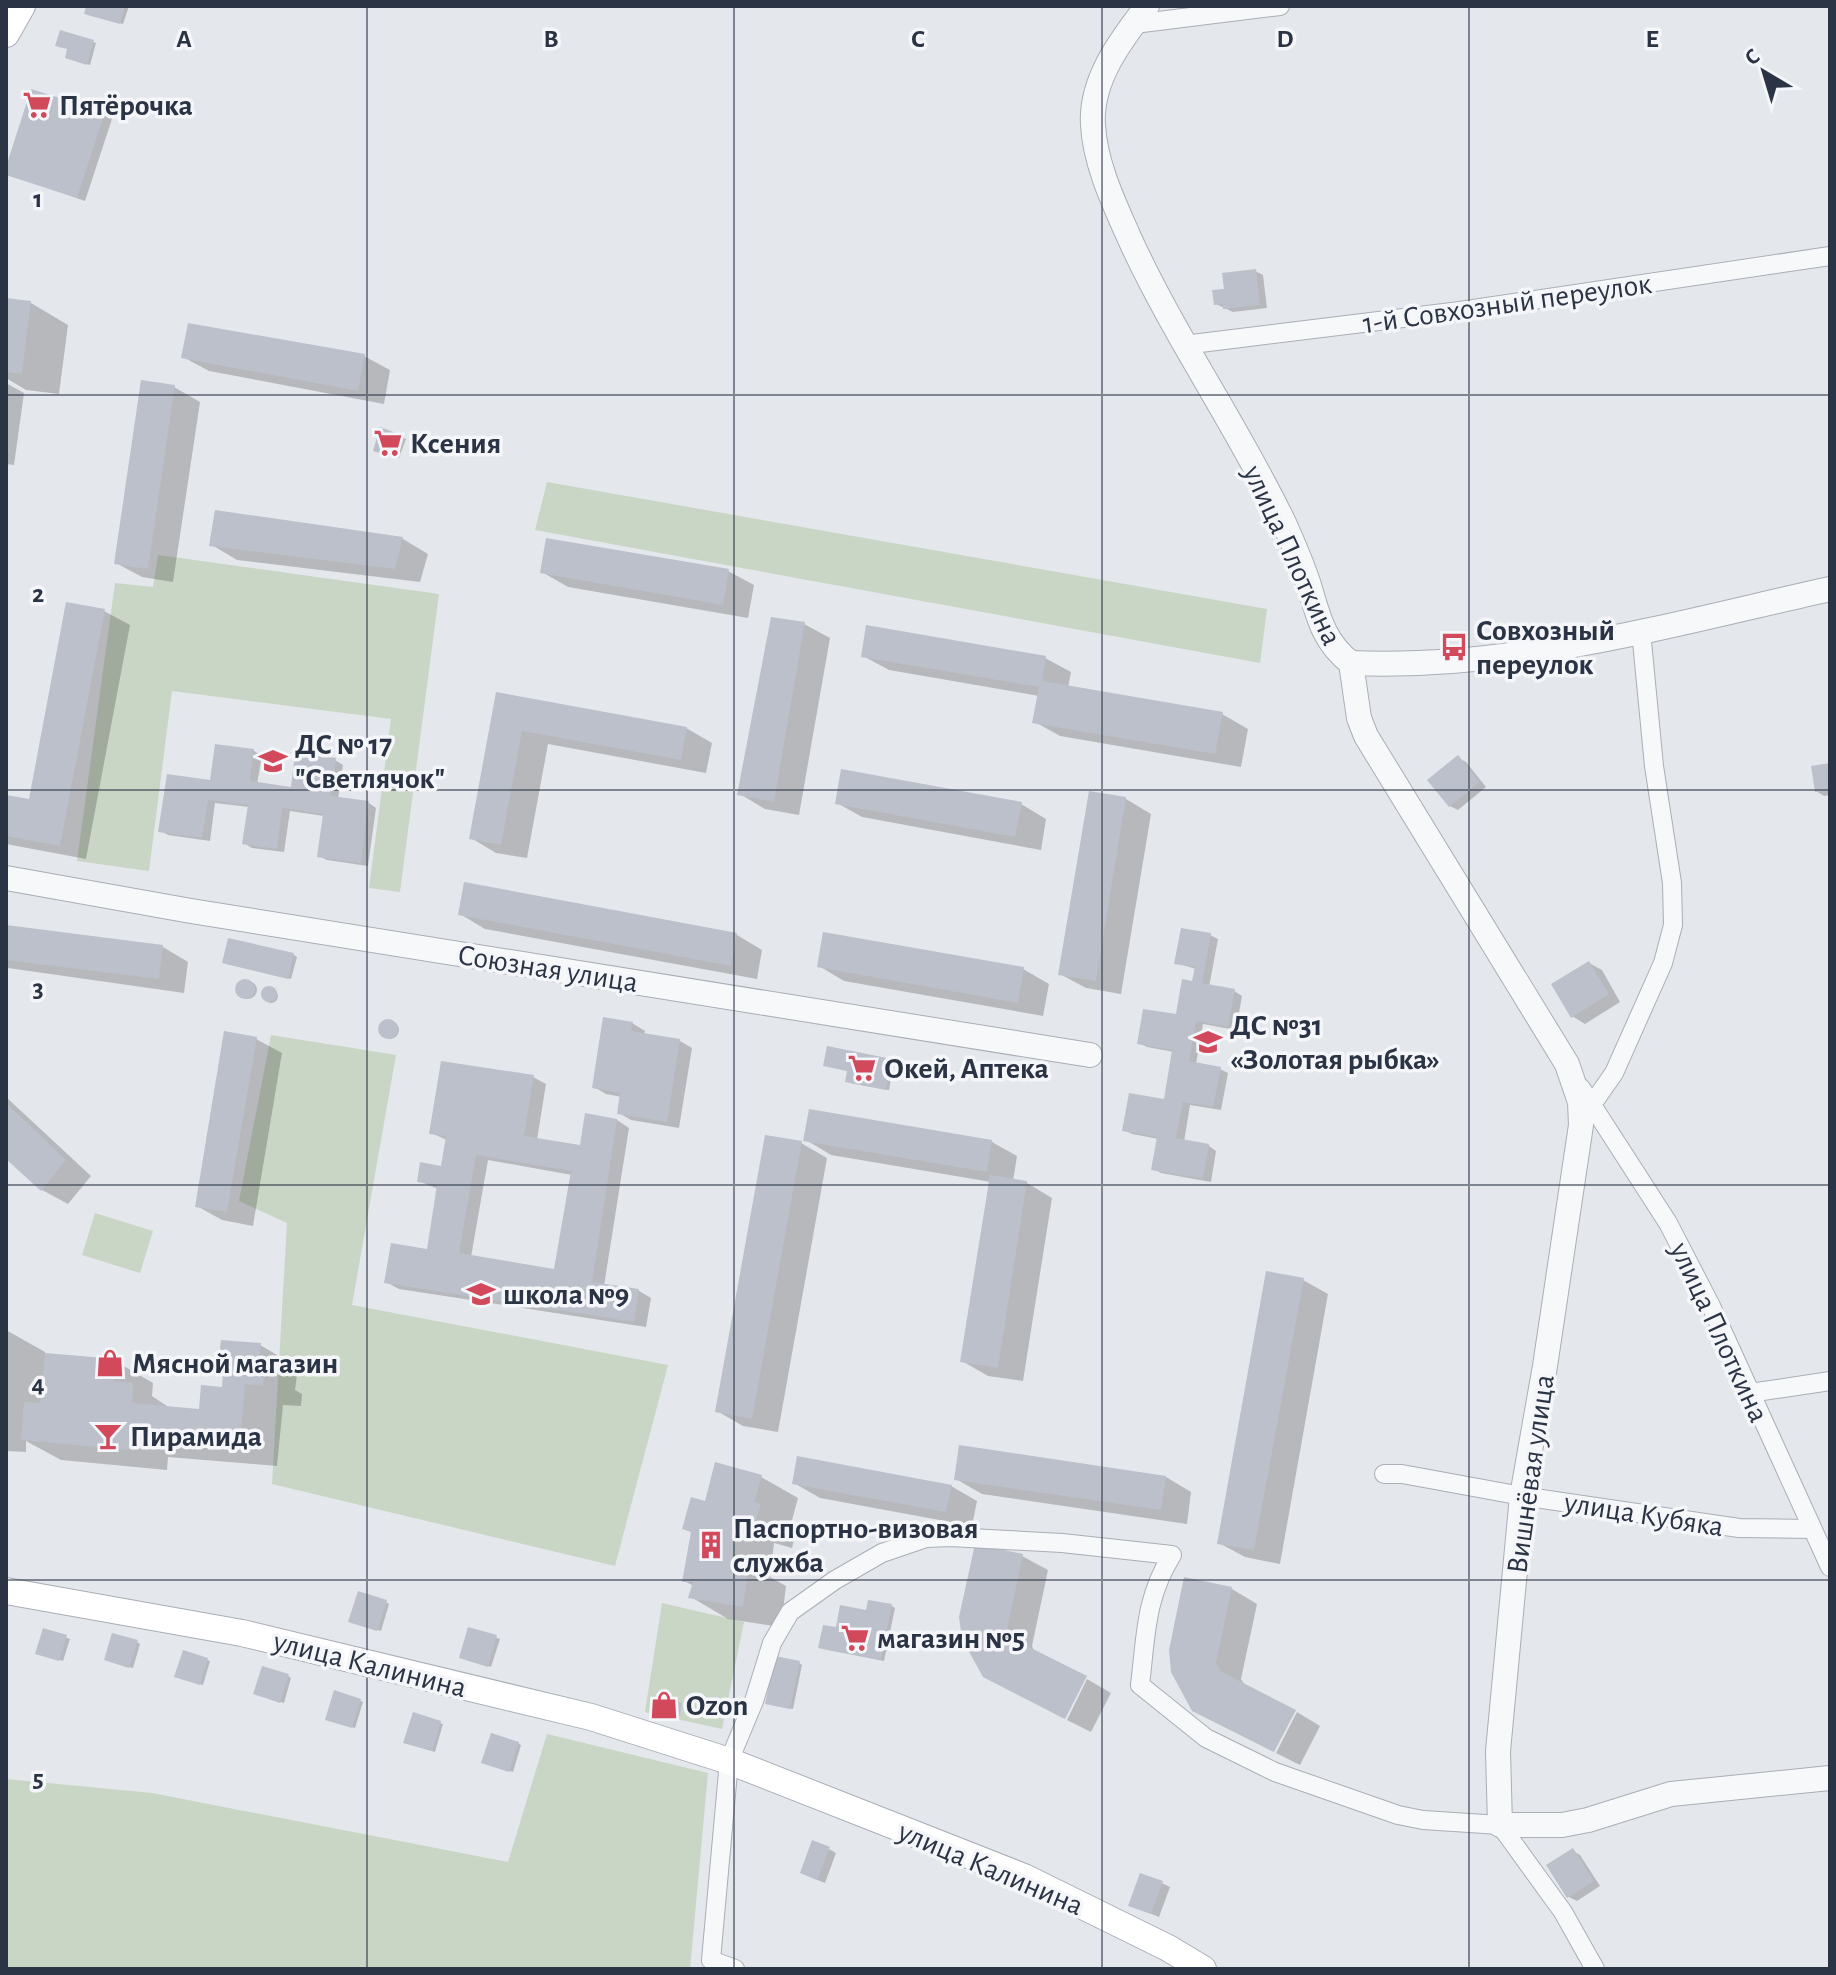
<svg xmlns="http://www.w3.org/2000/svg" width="1836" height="1975" font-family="'Alegreya Sans',sans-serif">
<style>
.green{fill:#c9d6c5}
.shadow{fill:#0003;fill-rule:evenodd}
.building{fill:#bbc0ca;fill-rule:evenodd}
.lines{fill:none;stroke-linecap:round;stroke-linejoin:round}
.minor-casing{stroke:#a9aeb7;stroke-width:20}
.tertiary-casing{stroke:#a9aeb7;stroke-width:26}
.secondary-casing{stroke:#a9aeb7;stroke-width:28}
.minor{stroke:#f7f8fa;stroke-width:18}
.tertiary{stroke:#f7f8fa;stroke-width:24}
.secondary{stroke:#fff;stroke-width:26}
.grid{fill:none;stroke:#2b3445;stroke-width:2;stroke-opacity:0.55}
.labels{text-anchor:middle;stroke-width:7;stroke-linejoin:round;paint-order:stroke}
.poi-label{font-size:30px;font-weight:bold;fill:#2b3445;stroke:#f4f6f9;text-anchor:start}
.street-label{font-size:30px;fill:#2b3445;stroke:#f4f6f9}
.grid-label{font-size:26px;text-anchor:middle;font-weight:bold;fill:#2b3445;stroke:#f4f6f9;stroke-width:7;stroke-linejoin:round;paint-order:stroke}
</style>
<rect width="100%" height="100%" fill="#e4e7ec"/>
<g class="green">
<polygon points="547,482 1267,609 1260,663 535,530"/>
<polygon points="158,555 439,594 400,892 369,888 391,719 172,691 149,871 77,861 115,583 153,587"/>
<polygon points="271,1035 396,1055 352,1305 668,1365 615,1566 272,1484 287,1223 239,1201"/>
<polygon points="95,1213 153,1231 140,1273 82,1255"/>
<polygon points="662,1603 744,1622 722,1729 645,1712"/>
<polygon points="547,1734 708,1773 690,1969 6,1969 6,1779 152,1793 508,1862"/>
</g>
<g class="shadow">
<polygon points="88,6 129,6 123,24 89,15"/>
<polygon points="93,42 96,43 90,65 70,59"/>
<polygon points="104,114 112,119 85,201 6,173"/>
<polygon points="1255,271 1263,275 1267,308 1233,312 1216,304 1227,290"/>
<polygon points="6,300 31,303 68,325 59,394 26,390 6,378"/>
<polygon points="364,356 390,370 384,404 209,371 183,357"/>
<polygon points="6,383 24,393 14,465 6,464"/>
<polygon points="174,387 200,402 173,582 142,577 116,563"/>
<polygon points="381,430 406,439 399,458 378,451"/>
<polygon points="216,512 403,539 428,554 420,582 237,560 212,545"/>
<polygon points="728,571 754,585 748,618 568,587 542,572"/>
<polygon points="104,611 130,625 86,859 6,844 6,797 30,802"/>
<polygon points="804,624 830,638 799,815 765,809 740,794"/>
<polygon points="863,656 1045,658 1071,672 1068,688 1222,714 1248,729 1241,767 1060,736 1035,722 1039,696 889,670"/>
<polygon points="497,694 686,728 712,743 706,773 548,744 527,858 496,853 471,838"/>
<polygon points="217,746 254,751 262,756 257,784 292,789 335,760 343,765 338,799 369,803 376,808 368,866 327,860 319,856 324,816 290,811 284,852 252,848 244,843 249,807 215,803 210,841 168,835 161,831 212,782"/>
<polygon points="1458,758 1466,762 1486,787 1458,810 1450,806"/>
<polygon points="1830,765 1830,795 1824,796 1816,791"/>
<polygon points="1090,793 1126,799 1151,814 1121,994 1086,988 1060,974"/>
<polygon points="837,803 1021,804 1046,819 1041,850 862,817"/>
<polygon points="465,885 737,935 762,950 757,979 485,929 460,914"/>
<polygon points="6,927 163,947 188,962 184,993 8,968 6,977"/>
<polygon points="1210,935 1218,939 1209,987 1234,991 1242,996 1236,1030 1203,1024 1196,1064 1220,1069 1228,1073 1221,1110 1190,1105 1184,1142 1209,1146 1216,1151 1211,1182 1161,1173 1154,1169 1159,1139 1132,1134 1124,1130 1165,1101 1174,1052 1147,1047 1139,1043 1177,1017 1194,983 1196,969 1176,963"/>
<polygon points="294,955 297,957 291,979 227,964"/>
<polygon points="1589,963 1602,970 1620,1002 1585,1024 1572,1016"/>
<polygon points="819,966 1023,969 1049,984 1043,1016 844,981"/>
<circle cx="248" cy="990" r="9"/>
<circle cx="271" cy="996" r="7"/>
<circle cx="390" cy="1030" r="9"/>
<polygon points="632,1023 645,1031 644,1035 680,1041 692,1048 679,1128 631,1120 619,1113 622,1097 606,1094 594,1087"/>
<polygon points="256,1039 282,1053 253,1226 222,1220 197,1206"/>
<polygon points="891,1061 894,1062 889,1090 850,1083"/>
<path d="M533 1077 546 1084 537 1140 582 1147 617 1120 629 1128 604 1286 639 1291 651 1298 646 1327 399 1289 386 1282 428 1251 438 1189 419 1181 443 1168 447 1140 431 1133ZM488 1160 572 1175 556 1271 471 1257Z"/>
<polygon points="6,1097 91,1176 68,1204 42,1190 6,1156"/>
<polygon points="806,1140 992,1142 1017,1156 1013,1181 1027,1183 1052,1198 1023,1381 988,1376 962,1361 991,1182 831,1155"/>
<polygon points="801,1143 827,1158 778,1432 743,1426 717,1411"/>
<polygon points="1303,1280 1328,1294 1280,1564 1245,1557 1219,1543"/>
<polygon points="6,1330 45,1352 45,1355 115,1361 153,1383 152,1396 170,1408 200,1411 224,1389 226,1360 221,1357 260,1345 298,1367 295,1390 302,1394 301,1406 283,1405 277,1466 168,1457 167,1470 61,1460 26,1441 26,1452 6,1451"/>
<polygon points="761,1477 798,1498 791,1524 797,1528 792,1548 774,1543 770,1577 786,1586 781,1627 728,1619 691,1597 694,1586 684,1581 693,1533 684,1528 706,1503"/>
<polygon points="1166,1477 1191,1492 1187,1524 982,1494 956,1479"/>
<polygon points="794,1483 951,1486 977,1501 972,1526 820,1498"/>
<polygon points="1022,1556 1048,1570 1032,1646 1063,1718 984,1676"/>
<polygon points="1186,1580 1232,1589 1257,1604 1241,1679 1246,1687 1293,1711 1272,1751 1220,1724"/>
<polygon points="386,1602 389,1604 381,1631 354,1623"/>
<polygon points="892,1606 895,1608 884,1661 823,1649 837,1630 867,1613"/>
<polygon points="470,1629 500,1639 491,1667 464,1658"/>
<polygon points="45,1630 70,1639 63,1661 41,1654"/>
<polygon points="137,1642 140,1644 133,1668 109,1661"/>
<polygon points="207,1660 210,1661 203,1685 179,1678"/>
<polygon points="799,1663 802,1665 793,1709 771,1705"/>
<polygon points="288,1676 291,1678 284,1703 258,1695"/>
<polygon points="1087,1679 1111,1693 1091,1732 1067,1720"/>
<polygon points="360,1701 363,1702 355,1728 330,1721"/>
<polygon points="1297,1712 1320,1726 1300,1765 1276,1753"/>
<polygon points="440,1723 443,1724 435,1752 409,1744"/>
<polygon points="518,1743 521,1745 513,1772 487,1764"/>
<polygon points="829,1849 836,1853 825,1883 810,1877"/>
<polygon points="1573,1851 1580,1855 1600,1886 1577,1901 1569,1897"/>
<polygon points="1162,1883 1170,1887 1159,1917 1131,1905"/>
</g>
<g class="building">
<polygon points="86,6 125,6 120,24 84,14"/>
<polygon points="60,30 94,40 87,65 65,58 67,49 55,46"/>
<polygon points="31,89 105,112 77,198 6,175 6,167"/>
<polygon points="1256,269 1260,305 1223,309 1223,304 1214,305 1212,290 1224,289 1222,273"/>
<polygon points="6,298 31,301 22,374 6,372"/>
<polygon points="188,323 365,354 358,391 181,358"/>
<polygon points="141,380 175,385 148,569 114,564"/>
<polygon points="380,427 404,436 396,458 373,451"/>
<polygon points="215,510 403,537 395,569 209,546"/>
<polygon points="546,538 729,569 723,605 540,573"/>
<polygon points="66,602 105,609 60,846 6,836 6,795 29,799"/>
<polygon points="771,617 805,622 774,802 737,795"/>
<polygon points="866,625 1046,656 1042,681 1223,712 1215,754 1032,723 1039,687 861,657"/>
<polygon points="496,692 687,727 681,760 522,731 501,845 469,839"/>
<polygon points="215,744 254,749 250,781 291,787 295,753 336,758 331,796 369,801 361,863 317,857 323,814 282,808 277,849 242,844 248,805 208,800 202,838 158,832 167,774 210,780"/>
<polygon points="1458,755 1480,782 1449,807 1427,780"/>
<polygon points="1830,763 1830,790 1815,792 1811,766"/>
<polygon points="841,769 1022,802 1015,837 835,804"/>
<polygon points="1089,791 1126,797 1096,981 1058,975"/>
<polygon points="464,882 737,933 731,966 458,915"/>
<polygon points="6,925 163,945 159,979 6,960"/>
<polygon points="1181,928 1211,933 1202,983 1235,989 1228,1027 1196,1021 1189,1061 1221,1067 1213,1107 1183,1102 1176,1138 1209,1144 1203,1179 1151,1170 1157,1137 1122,1131 1129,1093 1164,1099 1172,1050 1137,1044 1143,1009 1176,1014 1182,979 1192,981 1195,967 1174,964"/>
<polygon points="823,932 1024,967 1018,1003 817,967"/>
<polygon points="228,938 294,953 288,979 222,963"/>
<polygon points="1589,961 1609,994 1571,1018 1551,984"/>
<circle cx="245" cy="989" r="10"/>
<circle cx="269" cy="994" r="8"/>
<polygon points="603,1017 633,1022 631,1031 680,1039 667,1122 617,1114 620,1093 592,1088"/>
<circle cx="388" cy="1029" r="10"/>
<polygon points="224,1031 257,1037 227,1212 195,1207"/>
<polygon points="827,1046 892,1059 886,1090 845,1082 847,1071 823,1066"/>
<path d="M441 1061 534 1075 524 1136 580 1145 585 1113 617 1119 592 1282 639 1289 634 1322 384 1283 391 1243 427 1249 437 1185 417 1182 420 1162 441 1166 446 1136 429 1134ZM476 1155 571 1171 554 1269 459 1253Z"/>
<polygon points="6,1103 66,1160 41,1191 6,1159"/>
<polygon points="809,1109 992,1140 987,1172 803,1141"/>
<polygon points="765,1135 802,1141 752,1419 715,1412"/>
<polygon points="990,1175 1027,1181 998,1368 960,1362"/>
<polygon points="1266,1271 1304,1278 1254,1550 1217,1544"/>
<polygon points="221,1340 261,1343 258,1370 265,1371 263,1386 245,1384 240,1446 130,1436 129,1450 21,1440 24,1402 40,1403 45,1353 116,1359 114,1381 133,1383 132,1403 199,1409 201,1385 222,1387 224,1358 219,1358"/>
<polygon points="959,1445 1166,1476 1161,1510 954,1480"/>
<polygon points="797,1456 952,1485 946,1512 792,1484"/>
<polygon points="715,1462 762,1475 754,1502 761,1504 754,1528 737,1523 732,1558 749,1563 743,1607 688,1598 693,1582 682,1582 691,1532 682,1529 691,1497 705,1501"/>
<polygon points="975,1544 1023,1554 1007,1630 1013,1639 1087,1676 1065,1719 983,1677 962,1639 959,1617"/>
<polygon points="1184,1577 1232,1587 1216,1663 1222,1672 1296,1710 1274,1752 1192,1711 1171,1672 1169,1650"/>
<polygon points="358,1591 387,1600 377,1631 348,1622"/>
<polygon points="868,1600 892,1604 881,1660 818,1648 823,1625 836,1627 840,1605 866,1610"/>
<polygon points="468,1627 497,1635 488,1667 459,1658"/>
<polygon points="43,1628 67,1635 59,1661 35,1654"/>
<polygon points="112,1633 138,1640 129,1668 104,1660"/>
<polygon points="183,1650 208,1658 200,1685 174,1677"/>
<polygon points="775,1656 800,1661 790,1709 765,1704"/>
<polygon points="262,1666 289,1674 280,1703 253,1694"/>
<polygon points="334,1690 361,1699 352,1728 325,1720"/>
<polygon points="656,1697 682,1703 680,1715 653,1709"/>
<polygon points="413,1712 441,1721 432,1751 403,1743"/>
<polygon points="491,1733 519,1742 509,1772 481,1763"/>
<polygon points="812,1840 830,1847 817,1880 800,1873"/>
<polygon points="1573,1848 1594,1881 1567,1898 1546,1865"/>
<polygon points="1140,1873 1163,1881 1151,1914 1128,1906"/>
</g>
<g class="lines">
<defs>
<g id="minor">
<polyline points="1134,24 1280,6"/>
<polyline points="1184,345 1460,311 1830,256"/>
<polyline points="1581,1088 1668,1223 1711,1306 1830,1567"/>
<polyline points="1586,1113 1614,1073 1663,963 1673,925 1672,883 1654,766 1641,631"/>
<polyline points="1750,1393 1830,1381"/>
<polyline points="1384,1474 1402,1474 1522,1496 1739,1528 1811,1529"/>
<path d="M735 1969 711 1960 729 1761 754 1701 772 1643 790 1612 835 1580 882 1553 926 1538 951 1537 1062 1543 1172 1555C1145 1598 1146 1636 1140 1685L1206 1738 1275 1772 1398 1815 1423 1820 1500 1825 1563 1912 1595 1969"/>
</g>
<g id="tertiary">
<path d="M1147 6C1121 40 1090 80 1093 125 1095 163 1113 201 1128 235 1173 335 1237 425 1284 523 1293 543 1302 564 1309 585 1318 616 1324 643 1351 663L1359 718 1366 736 1567 1064 1580 1102 1581 1125 1545 1366 1522 1496 1498 1751 1500 1825H1562L1588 1820 1671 1794 1830 1778"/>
<path d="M1351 663C1514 670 1672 624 1830 589"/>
<polyline points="6,878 191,911 1090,1055"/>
</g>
<g id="secondary">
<polyline points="6,34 22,6"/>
<polyline points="6,1591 242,1633 591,1717 729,1761 1024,1877 1168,1948 1203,1969"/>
</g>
</defs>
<use href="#minor" class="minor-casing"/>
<use href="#tertiary" class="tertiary-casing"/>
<use href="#secondary" class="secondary-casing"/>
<use href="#minor" class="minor"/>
<use href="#tertiary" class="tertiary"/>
<use href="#secondary" class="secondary"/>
</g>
<path class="grid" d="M367 6V1969M734 6V1969M1102 6V1969M1469 6V1969M6 395H1830M6 790H1830M6 1185H1830M6 1580H1830"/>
<defs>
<symbol id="supermarket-bare" viewBox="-9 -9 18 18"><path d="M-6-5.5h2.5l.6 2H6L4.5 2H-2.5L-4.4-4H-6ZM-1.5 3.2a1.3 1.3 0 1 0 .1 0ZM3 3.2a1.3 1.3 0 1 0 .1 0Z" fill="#d1495b" stroke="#f4f6f9" stroke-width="2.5" paint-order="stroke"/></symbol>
<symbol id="bus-bare" viewBox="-9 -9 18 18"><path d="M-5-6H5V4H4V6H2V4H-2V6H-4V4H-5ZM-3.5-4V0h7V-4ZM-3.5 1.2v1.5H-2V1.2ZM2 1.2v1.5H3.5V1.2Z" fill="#d1495b" stroke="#f4f6f9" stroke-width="2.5" paint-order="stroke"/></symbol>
<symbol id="school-bare" viewBox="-9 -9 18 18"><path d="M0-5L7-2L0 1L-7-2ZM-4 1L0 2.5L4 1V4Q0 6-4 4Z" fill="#d1495b" stroke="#f4f6f9" stroke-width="2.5" paint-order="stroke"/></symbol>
<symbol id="shop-bare" viewBox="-9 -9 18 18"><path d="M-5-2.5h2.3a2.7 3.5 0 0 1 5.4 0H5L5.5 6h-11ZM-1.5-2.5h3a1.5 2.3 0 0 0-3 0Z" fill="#d1495b" stroke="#f4f6f9" stroke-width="2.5" paint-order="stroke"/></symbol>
<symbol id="bar-bare" viewBox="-9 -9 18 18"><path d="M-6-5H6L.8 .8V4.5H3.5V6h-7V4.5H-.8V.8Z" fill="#d1495b" stroke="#f4f6f9" stroke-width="2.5" paint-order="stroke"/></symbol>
<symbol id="building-bare" viewBox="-9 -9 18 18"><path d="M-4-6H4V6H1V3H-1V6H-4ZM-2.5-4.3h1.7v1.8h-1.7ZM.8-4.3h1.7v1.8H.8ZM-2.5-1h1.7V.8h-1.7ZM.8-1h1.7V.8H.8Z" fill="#d1495b" stroke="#f4f6f9" stroke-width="2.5" paint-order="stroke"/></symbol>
</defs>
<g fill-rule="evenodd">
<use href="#supermarket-bare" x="17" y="85" width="40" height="40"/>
<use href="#supermarket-bare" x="368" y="423" width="40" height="40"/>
<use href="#bus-bare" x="1434" y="627" width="40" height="40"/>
<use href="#school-bare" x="253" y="741" width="40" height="40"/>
<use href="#school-bare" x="1188" y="1022" width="40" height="40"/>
<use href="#supermarket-bare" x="842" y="1048" width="40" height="40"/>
<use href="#school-bare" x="461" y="1274" width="40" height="40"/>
<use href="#shop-bare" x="90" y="1343" width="40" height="40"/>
<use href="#bar-bare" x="88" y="1416" width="40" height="40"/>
<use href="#building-bare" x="691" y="1525" width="40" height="40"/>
<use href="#supermarket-bare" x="835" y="1618" width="40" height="40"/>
<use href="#shop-bare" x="644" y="1685" width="40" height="40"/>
</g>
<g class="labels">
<g class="poi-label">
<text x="59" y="115">Пятёрочка</text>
<text x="410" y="453">Ксения</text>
<text x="1476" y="640">Совхозный<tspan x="1476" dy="34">переулок</tspan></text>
<text x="295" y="754">ДС № 17<tspan x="295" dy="34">"Светлячок"</tspan></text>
<text x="1230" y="1035">ДС №31<tspan x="1230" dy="34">«Золотая рыбка»</tspan></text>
<text x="884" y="1078">Окей, Аптека</text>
<text x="503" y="1304">школа №9</text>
<text x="132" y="1373">Мясной магазин</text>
<text x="130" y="1446">Пирамида</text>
<text x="733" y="1538">Паспортно-визовая<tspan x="733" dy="34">служба</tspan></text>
<text x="877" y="1648">магазин №5</text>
<text x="686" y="1715">Ozon</text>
</g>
<g class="street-label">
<text transform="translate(1507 303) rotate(-8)" y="10">1-й Совхозный переулок</text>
<text transform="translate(1293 555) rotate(65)" y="10">улица Плоткина</text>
<text transform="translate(548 968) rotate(9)" y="10">Союзная улица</text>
<text transform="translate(1720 1332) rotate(65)" y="10">улица Плоткина</text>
<text transform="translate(1530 1474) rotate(-82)" y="10">Вишнёвая улица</text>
<text transform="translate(1644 1514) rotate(9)" y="10">улица Кубяка</text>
<text transform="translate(370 1664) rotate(14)" y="10">улица Калинина</text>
<text transform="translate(991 1868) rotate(23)" y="10">улица Калинина</text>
</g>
</g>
<g class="grid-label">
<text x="184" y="47">A</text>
<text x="551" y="47">B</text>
<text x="918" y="47">C</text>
<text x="1285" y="47">D</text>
<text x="1652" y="47">E</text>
<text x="38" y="207">1</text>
<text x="38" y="602">2</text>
<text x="38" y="997">3</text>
<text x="38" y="1392">4</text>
<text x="38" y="1787">5</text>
</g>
<rect width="1836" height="1975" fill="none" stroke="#2b3445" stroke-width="16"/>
<g transform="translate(1764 72) rotate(322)" stroke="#f4f6f9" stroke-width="6" paint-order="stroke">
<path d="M0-6L14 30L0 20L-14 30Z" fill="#2b3445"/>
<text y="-12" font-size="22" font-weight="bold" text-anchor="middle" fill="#2b3445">С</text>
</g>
</svg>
